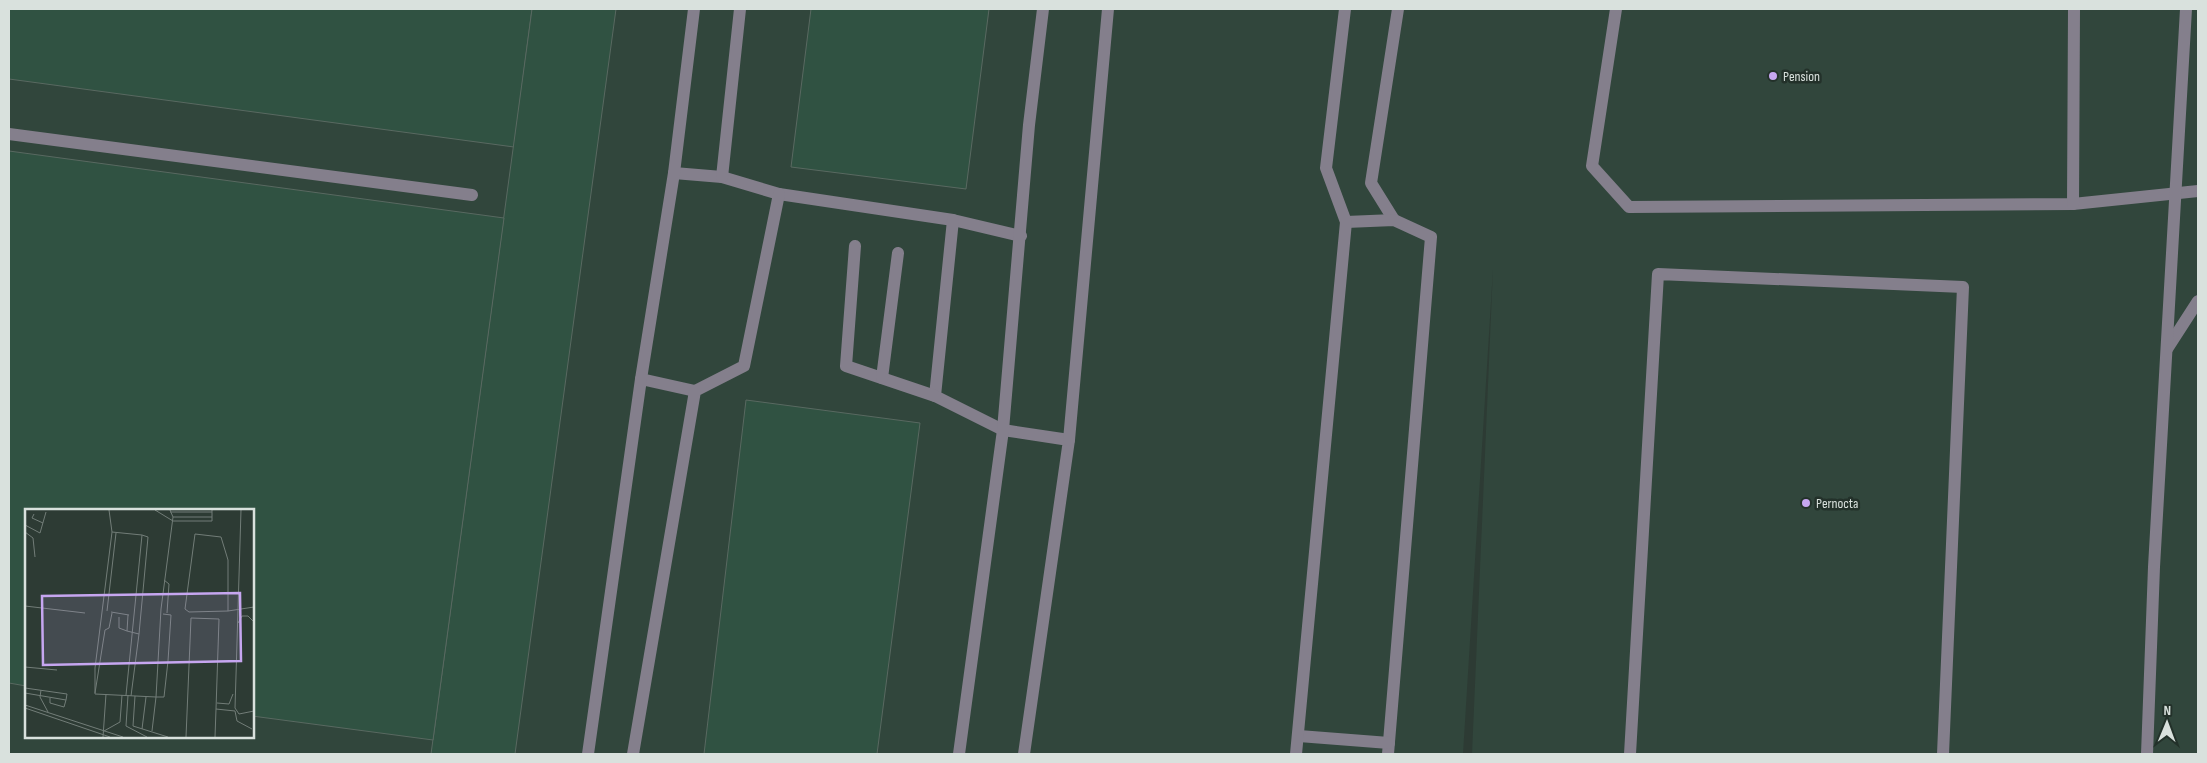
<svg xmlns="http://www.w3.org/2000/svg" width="2207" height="763" font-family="'Sofia Sans Condensed',sans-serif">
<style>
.built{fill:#31463c;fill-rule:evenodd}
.building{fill:#305242;stroke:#596961}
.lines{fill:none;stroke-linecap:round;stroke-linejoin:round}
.minor{stroke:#847f8c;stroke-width:12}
.poi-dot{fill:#c6a6f0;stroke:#23312a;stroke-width:2}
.labels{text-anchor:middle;stroke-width:5;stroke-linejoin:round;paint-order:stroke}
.poi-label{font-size:14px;fill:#d9e1dd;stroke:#23312a;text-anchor:start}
.inset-road{fill:none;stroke:#727d78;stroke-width:1}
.view{fill:#c6a6f0;fill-opacity:0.15;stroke:#c6a6f0;stroke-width:2.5}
.inset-edge{fill:none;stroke:#d9e1dd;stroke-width:2.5}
</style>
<rect width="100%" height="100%" fill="#2d3b34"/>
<path class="built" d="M9 9H2198V754H1472L1493 269 1463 754H9ZM26 510H252V737H26Z"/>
<g class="building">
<polygon points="9,9 532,9 514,147 9,79"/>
<polygon points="532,9 616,9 515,754 431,754"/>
<polygon points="811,9 989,9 966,189 791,167"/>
<polygon points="9,151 504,218 433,740 252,716 252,510 26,510 26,686 9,683"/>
<polygon points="746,400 920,423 877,754 704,754"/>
</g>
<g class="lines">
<g class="minor">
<polyline points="1616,9 1592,166 1629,207 2073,204 2198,191"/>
<polyline points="9,134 472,195"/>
<polyline points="674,173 722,177 779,194 953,220 1021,236"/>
<polyline points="722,177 740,9"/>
<polyline points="2073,204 2074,9"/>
<polyline points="953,220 935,396 1003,430 1069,440 1024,754"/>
<polyline points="1394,220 1371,183 1398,9"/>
<polyline points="1346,222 1394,220 1431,237 1388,754"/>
<polyline points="855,246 846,366 935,396"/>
<polyline points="2167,349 2198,301"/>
<polyline points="882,378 898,253"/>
<polyline points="641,379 695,391"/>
<polyline points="1069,440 1108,9"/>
<polyline points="1299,736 1389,743"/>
<polyline points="588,754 641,379 674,173 694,9"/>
<polyline points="633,754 695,391 744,366 779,194"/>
<polyline points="959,754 1003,430 1029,125 1043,9"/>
<polyline points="1296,754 1346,222 1326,168 1345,9"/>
<polyline points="1630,754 1658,274 1963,287 1943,754"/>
<polyline points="2147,754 2154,567 2186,9"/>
</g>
</g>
<g class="poi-dot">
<circle cx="1773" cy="76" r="5"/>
<circle cx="1806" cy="503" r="5"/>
</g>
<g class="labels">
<g class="poi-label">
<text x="1783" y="81">Pension</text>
<text x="1816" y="508">Pernocta</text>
</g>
</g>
<g transform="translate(25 509)">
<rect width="229" height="229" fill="#2d3b34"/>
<path class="inset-road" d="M84 1 87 23 70 159V185L131 188 136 100 148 8M130 1 148 12H187V8M145 1 148 8H187V1M216 1 210 199 214 205 229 202M145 3H187M9 5 7 9 18 14M0 16 15 24 21 3M0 23 8 29 10 48M87 23 117 26 101 186M139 71 144 75 142 104M0 97 60 104M82 102 91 24M203 102V51L196 28 170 25 160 100 164 103 203 102 229 98M86 103 104 106M103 106 102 122 114 125 106 187M94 108V119L102 122M213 114 217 107H223L229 113M114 125 123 28 117 26M0 158 32 161M0 179 42 185 41 191 0 184M16 181 15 188 23 203M70 184 80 121 84 119 87 104M103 186 101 217 122 228M110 187 108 217 143 228M25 189V194L39 198 41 191M192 194 204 195 208 185M0 196 98 228M0 199 85 228M117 220 121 188M79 222 95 213 97 186M127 222 131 188H139L143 152 146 106 138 105M78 228 81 185M161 228 166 109 194 110 191 200M190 228 191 200 210 202 212 212 227 220"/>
<path class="view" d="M215 84 216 152 18 156 17 87Z"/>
<rect width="229" height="229" class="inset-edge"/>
</g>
<rect width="2207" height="763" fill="none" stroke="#d9e1dd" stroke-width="20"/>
<g transform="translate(2167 723) rotate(1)" stroke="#23312a" stroke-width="4" paint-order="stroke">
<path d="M0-4L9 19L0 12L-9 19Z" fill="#d9e1dd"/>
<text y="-8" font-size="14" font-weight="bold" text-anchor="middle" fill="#d9e1dd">N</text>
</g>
</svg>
